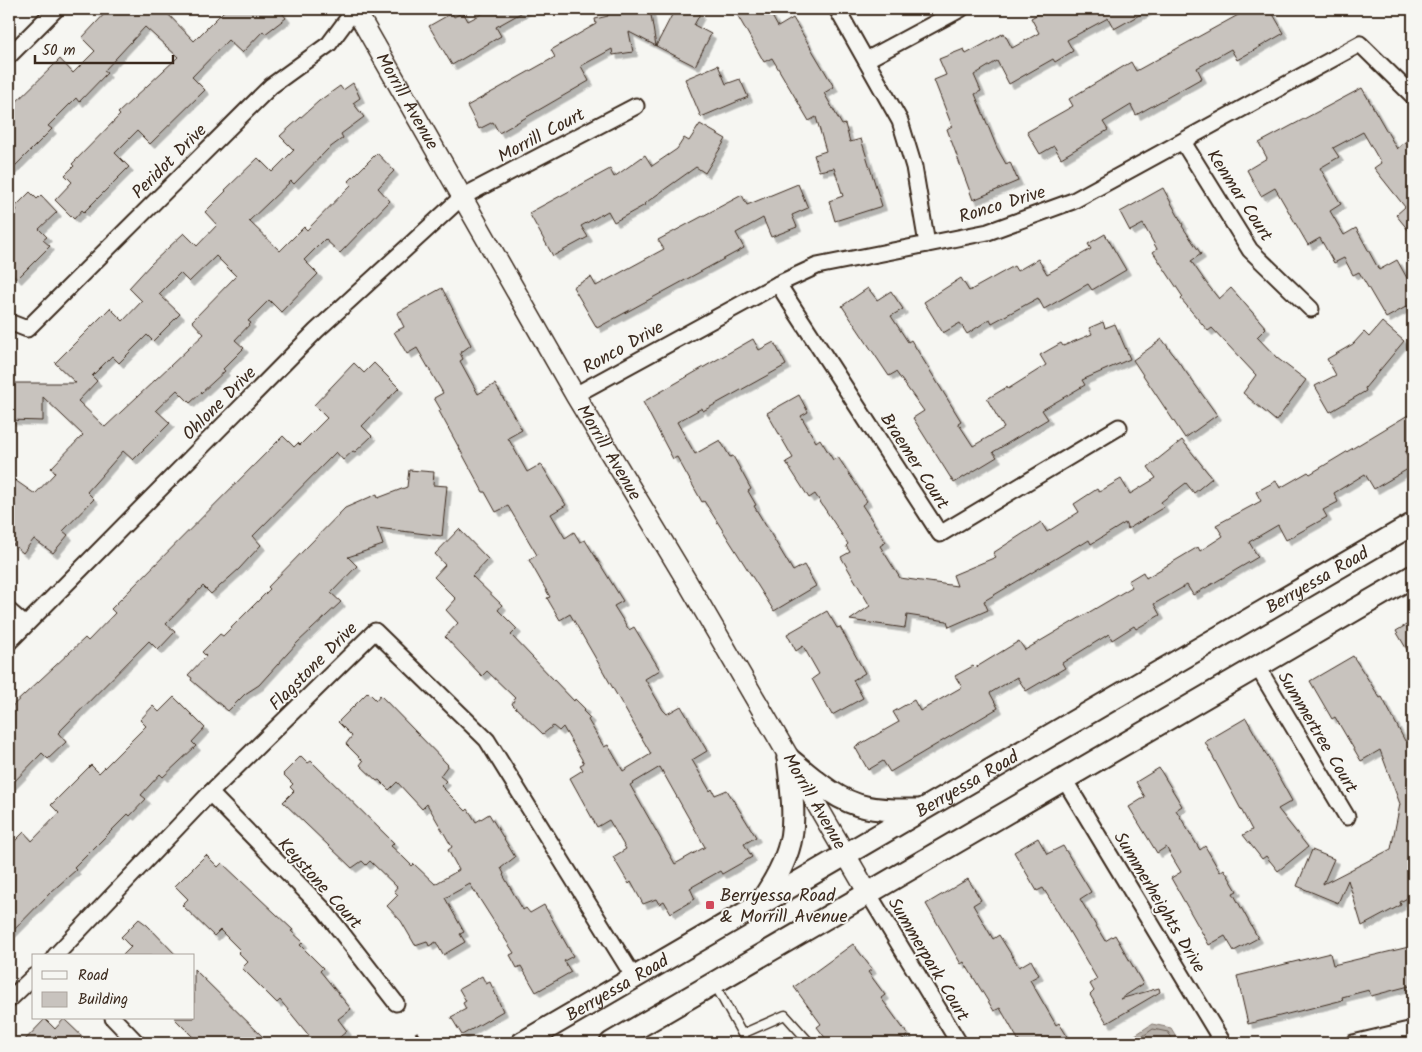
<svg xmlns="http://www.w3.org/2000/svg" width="1422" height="1052" font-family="Kalam,sans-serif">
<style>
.water{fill:#b6b0a9;stroke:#857a71}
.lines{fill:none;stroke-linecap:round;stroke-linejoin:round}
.shore{stroke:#6c6056;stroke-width:1}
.building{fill:#c8c3be;stroke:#3b2a1e;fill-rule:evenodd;filter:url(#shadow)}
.service-casing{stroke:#3b2a1e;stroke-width:11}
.minor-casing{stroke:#3b2a1e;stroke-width:19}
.tertiary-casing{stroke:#3b2a1e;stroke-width:22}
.secondary-casing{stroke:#3b2a1e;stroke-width:25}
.path{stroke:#3b2a1e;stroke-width:3;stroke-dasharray:5 4;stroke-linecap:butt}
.service{stroke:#f6f6f2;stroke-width:8}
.minor{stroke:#f6f6f2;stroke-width:15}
.tertiary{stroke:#f6f6f2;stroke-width:19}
.secondary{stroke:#f6f6f2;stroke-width:21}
.poi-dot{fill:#d1495b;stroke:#f6f6f2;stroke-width:2}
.labels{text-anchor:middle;stroke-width:4;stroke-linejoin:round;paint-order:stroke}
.street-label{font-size:18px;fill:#3b2a1e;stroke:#f6f6f2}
.poi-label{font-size:18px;fill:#3b2a1e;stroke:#f6f6f2;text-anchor:start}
</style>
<defs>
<filter id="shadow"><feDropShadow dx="4.5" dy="4.5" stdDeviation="0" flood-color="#0004"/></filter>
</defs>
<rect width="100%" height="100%" fill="#f6f6f2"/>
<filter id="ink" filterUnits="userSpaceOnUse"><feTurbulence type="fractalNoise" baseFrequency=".02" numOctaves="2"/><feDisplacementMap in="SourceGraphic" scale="10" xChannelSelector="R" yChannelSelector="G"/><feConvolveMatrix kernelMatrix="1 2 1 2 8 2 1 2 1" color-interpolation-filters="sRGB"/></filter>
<g filter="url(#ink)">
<polygon class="water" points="1152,1024 1171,1028 1180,1043 1123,1043"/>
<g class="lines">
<polyline class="shore" points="1133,1043 1153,1029 1168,1032 1175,1043"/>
</g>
<g class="building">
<polygon points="109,9 163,9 194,41 226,9 279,9 286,18 265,34 263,31 242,53 228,40 192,77 205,90 150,144 137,131 115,153 129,167 84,212 82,210 74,219 55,200 72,182 65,175 74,166 72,164 120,115 118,113 178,57 145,27 104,71 107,73 79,102 76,98 48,126 52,129 9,172 9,109 60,59 73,73 95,51 82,38"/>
<polygon points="491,9 528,9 496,27 501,36 452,65 429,26 452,13 454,17 463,12 468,21"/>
<polygon points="606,9 650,9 656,46 675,9 690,9 700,14 694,25 711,34 695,66 629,32 633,52 613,55 612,49 581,66 589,81 499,133 493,122 479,129 467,106 555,57 551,50 596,24 595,19 608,16"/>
<polygon points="734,9 768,9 778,27 793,18 834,87 824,93 842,125 845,124 850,142 861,139 882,206 835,221 829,201 843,196 834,168 819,171 814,155 826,151 816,117 809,121 772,58 764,62"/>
<polygon points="1047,9 1150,9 1114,29 1108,18 1067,40 1073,51 1055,62 1053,59 1009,84 997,61 974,75 981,91 975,94 997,148 1006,164 1010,162 1018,181 973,200 947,129 952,126 934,80 946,75 939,59 964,49 966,54 1004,33 1012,48 1039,33 1031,18"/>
<polygon points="1249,9 1270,9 1284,33 1237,60 1231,49 1197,68 1202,78 1136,115 1131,105 1103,122 1108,130 1061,158 1054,146 1040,154 1027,132 1073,106 1069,99 1131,62 1136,71"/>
<polygon points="718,65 726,84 740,79 748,97 701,117 685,79"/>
<path d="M353 83 360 98 353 103 364 117 341 134 343 138 328 149 294 184 291 181 249 221 280 251 304 227 307 230 351 185 348 182 377 153 394 171 378 188 390 201 340 253 325 239 304 260 318 274 281 312 269 300 248 321 251 323 235 340 244 348 223 369 225 371 190 403 177 390 156 410 170 423 133 460 123 451 103 474 87 492 94 499 63 531 68 535 53 553 34 539 23 553 9 541V476L35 494 55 473 51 468 83 435 43 397V421L9 420V383H76L55 363 110 308 123 321 142 301 129 288 150 265 184 233 197 246 217 225 205 212 226 191 225 190 258 158 272 172 294 150 280 136 319 101 340 86 343 90ZM216 256 236 276 192 321 204 334 105 427 78 401 97 381 92 376 112 356 119 363 147 335 153 341 180 314 159 294 180 273 189 282Z"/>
<polygon points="1362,88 1397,149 1413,135 1413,236 1396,215 1405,207 1374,168 1381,163 1363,132 1333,148 1339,157 1320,168 1341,204 1330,211 1344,235 1356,228 1379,270 1397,260 1413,289 1413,303 1386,318 1359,272 1353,275 1344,258 1334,263 1320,238 1308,245 1275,188 1261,196 1247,170 1267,158 1259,143"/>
<polygon points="700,124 726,139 705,173 696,167 644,204 645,205 614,222 608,211 581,226 588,237 553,256 529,213 610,169 614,177 645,155 652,166 677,149 684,138 689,141"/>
<polygon points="798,184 808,208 792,215 797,227 771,237 763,218 736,233 744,248 597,328 573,287 591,277 596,286 664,249 658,240 742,195 747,205"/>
<polygon points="1163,188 1183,225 1182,226 1201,254 1191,261 1207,284 1219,299 1231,288 1266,328 1257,337 1277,358 1306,380 1276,421 1243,393 1256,375 1212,328 1208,331 1181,299 1183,297 1153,252 1157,249 1143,224 1130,231 1120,212"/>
<polygon points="30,192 37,199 41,195 57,212 39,229 47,237 43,240 50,246 17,279 9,270 9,218 17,210 15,207"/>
<polygon points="1105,234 1126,270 1092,290 1088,284 1044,309 1038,298 992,323 990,319 967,334 960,323 943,333 924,302 961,278 969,291 1014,266 1017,271 1038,259 1047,274 1091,249 1088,244"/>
<path d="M442 288 471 345 460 353 463 359 460 361 478 394 495 384 522 430 508 438 527 472 541 464 566 505 551 514 565 538 574 532 580 542 585 540 623 601 614 606 629 630 634 627 660 670 645 679 663 710 667 714 681 706 707 751 692 760 710 791 712 789 715 795 727 790 756 837 744 844 752 857 722 874 720 871 690 888 695 899 671 913 664 901 659 904 656 899 643 904 631 882 629 884 613 857 626 849 609 820 597 827 570 778 583 770 580 765 584 763 563 727 559 731 553 726 543 734 512 704 515 698 487 671 482 676 445 637 458 623 446 610 456 599 434 577 445 565 435 554 459 529 488 559 472 576 502 605 498 610 517 629 511 635 574 701 575 699 585 709 583 711 590 718 588 720 604 747 608 745 623 771 651 754 570 614 560 620 547 598 550 597 529 560 537 555 508 506 496 512 485 492H483L439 411 441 410 434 398 443 393 417 348 407 354 394 332 404 327 397 313ZM660 767 705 847 675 864 630 785Z"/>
<polygon points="868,288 877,300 891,291 903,309 891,316 908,342 911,340 961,421 958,423 973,446 1004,428 987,399 1007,387 1008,389 1046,365 1040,355 1061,343 1063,346 1092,334 1089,328 1103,322 1105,328 1115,324 1130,359 1082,380 1085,385 1042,410 1048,419 993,452 997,457 954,483 913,418 924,411 896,372 889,376 842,306"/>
<polygon points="1382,322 1404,341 1365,388 1366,391 1330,412 1315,386 1336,375 1327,359 1353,344 1364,332 1369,337"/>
<polygon points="753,339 759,350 774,342 786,365 703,411 702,408 677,422 695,454 720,440 730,457 733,456 751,489 748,491 756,505 754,506 793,571 804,565 816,586 774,611 704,501 702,502 677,457 673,459 643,402"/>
<polygon points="1162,339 1217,415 1185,438 1133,360"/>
<polygon points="354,363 364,373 374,363 399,388 362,426 372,436 355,452 353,451 343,460 336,452 253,536 261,545 239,569 211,594 203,586 166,624 175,632 158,650 149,641 58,733 66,742 48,759 42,753 9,787 9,709 85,638 88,641 115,613 111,609 283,436 294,447 298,443 300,445 327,418 314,405"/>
<polygon points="799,395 808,412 801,416 816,442 820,439 833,460 838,457 867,501 862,505 886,542 880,546 900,578 957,586 953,575 996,557 993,553 1041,522 1047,532 1079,512 1074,504 1097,489 1099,492 1121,479 1130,494 1156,478 1148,467 1182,440 1212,478 1194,493 1186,483 1161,502 1164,507 1128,529 1125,523 1091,544 1089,540 1081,545 1080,544 984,601 988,610 949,627 947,621 907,615 905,628 850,620 870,606 841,557 850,552 846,546 848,544 815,494 809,498 786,462 793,458 767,413"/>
<polygon points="1413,412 1413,447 1405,452 1413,466 1374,489 1365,474 1334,493 1338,502 1323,510 1327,517 1286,540 1278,525 1249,542 1258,557 1224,577 1193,595 1187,585 1154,604 1160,615 1136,629 1134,626 1112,640 1109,634 1062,663 1065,668 1026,691 1017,677 990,693 998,708 890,772 883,761 868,770 855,747 899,722 893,712 914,700 920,711 962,687 955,676 973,666 975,668 1019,641 1025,650 1132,587 1128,581 1143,572 1146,578 1198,547 1200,551 1223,536 1216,525 1261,501 1256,492 1276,481 1280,488 1308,472 1310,474"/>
<polygon points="409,470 434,472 433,485 447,486 442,536 377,528 383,545 348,557 357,566 331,593 341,602 297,643 259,685 245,694 228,711 191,680 192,678 188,675 206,656 202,652 220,634 223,636 270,589 268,587 345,508 377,494 378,498 407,487"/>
<polygon points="827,611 837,628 840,627 865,673 853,680 863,698 832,715 812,679 819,674 803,646 796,651 787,634"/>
<polygon points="1413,621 1413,660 1396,631"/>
<polygon points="1353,656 1380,698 1382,697 1405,741 1413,737 1413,895 1400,902 1401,905 1362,926 1348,880 1338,903 1297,886 1312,850 1334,859 1323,884 1391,849 1400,804 1380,750 1361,761 1335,717 1332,719 1310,681"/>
<polygon points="368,692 376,700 380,695 448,765 440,776 446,781 441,786 466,811 468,809 476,822 489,814 515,857 501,868 504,874 503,875 523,910 526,908 530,913 544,905 573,956 564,961 571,972 536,992 521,966 517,968 510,955 514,953 470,884 445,898 464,932 460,934 465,942 443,955 436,942 429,946 427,941 415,945 401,921 387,906 398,895 394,891 397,887 370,861 366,865 362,861 352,868 283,802 294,791 290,787 293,784 283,774 301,756 308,763 311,761 394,843 391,846 401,855 412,866 414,864 435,884 459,870 448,850 452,847 427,804 422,809 397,782 389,790 379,780 377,781 360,765 363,761 346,744 352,736 338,722"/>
<polygon points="174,697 205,728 192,742 196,746 163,777 160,774 141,795 146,799 130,816 128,814 74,868 76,870 51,892 9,935 9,847 24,832 32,841 59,813 51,805 91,765 99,773 146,726 140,720 153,706 159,712"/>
<polygon points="1246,718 1292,801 1278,809 1308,847 1278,871 1266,856 1262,859 1243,835 1252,830 1205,742"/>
<polygon points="1159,768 1182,806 1176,810 1200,850 1205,846 1220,872 1224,869 1237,891 1233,893 1258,938 1234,951 1225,936 1209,945 1171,878 1181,872 1166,847 1157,853 1129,807 1145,797 1136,782"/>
<polygon points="1038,838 1047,854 1063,846 1091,892 1080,899 1105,941 1115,935 1143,984 1120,999 1159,988 1160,992 1107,1023 1090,995 1094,991 1090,984 1097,979 1056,909 1043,888 1037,891 1014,852"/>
<polygon points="206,855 218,867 222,863 293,930 291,931 303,942 300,945 323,968 320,971 351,1009 338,1019 347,1031 333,1043 315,1043 280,1000 277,1003 242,968 248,962 238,952 240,950 220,930 214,936 182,905 188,899 175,886"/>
<polygon points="968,879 981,900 973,905 993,939 999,935 1019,967 1031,960 1039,975 1030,980 1056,1025 1059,1023 1067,1036 1054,1043 1020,1043 1000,1008 994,1011 964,962 961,964 926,904"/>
<polygon points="139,919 147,925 177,956 122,956 131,947 121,937"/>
<polygon points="853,944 872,969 868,972 885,995 881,998 908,1035 897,1043 829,1043 817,1027 821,1024 794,987"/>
<polygon points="1413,946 1413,985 1371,996 1369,990 1342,997 1343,1000 1248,1024 1237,976 1330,953 1333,965"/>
<polygon points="194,969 269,1043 199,1043 174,1018 194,1018"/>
<polygon points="482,976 486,984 490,982 503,1011 462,1035 451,1017 466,1009 463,1003 466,1001 459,989"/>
<polygon points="45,1019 55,1029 64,1019 89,1043 22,1043"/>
</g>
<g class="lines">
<defs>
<g id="service">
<polyline points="715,985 747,1043"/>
<polyline points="742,1034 785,1015 810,1043"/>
</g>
<g id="minor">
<polyline points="837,9 900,121 914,167 927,244"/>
<polyline points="9,56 56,9"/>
<polyline points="866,60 961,9"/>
<polyline points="1183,142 1250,250 1311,309"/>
<polyline points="778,284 940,534 1119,427"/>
<polyline points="9,322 27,329 271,86 329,44 355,9"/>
<polyline points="575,395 778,284 817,266 988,232 1073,201 1360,44 1413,96"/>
<polyline points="9,611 25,625"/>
<polyline points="9,642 316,331 462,197 636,106"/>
<polyline points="1257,666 1347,817"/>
<polyline points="1064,779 1223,1043"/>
<polyline points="210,793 324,910 396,1003"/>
<polyline points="868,893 959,1043"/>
<polyline points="55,956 210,793 375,631 487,740 635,979"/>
<polyline points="9,1000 34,976"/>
<polyline points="113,1018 137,1043"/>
<polyline points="1353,1043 1413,1029"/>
</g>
<g id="tertiary">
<path id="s1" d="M355 9 575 395 685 578 868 893"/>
</g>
<g id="secondary">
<path d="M788 758C811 777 836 801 866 807 884 811 903 810 920 810"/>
<path d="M762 900C800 845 795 822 788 758"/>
<path id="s2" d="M522 1043 1413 524"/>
<polyline points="611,1043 1413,576"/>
</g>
</defs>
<use href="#service" class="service-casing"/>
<use href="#minor" class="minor-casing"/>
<use href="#tertiary" class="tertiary-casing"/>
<use href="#secondary" class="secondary-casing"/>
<polyline class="path" points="416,1032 422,1043"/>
<use href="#service" class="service"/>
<use href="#minor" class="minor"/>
<use href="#tertiary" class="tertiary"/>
<use href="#secondary" class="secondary"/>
</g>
</g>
<rect class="poi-dot" x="705" y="900" width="10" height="10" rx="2.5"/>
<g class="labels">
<g class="street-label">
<text dy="6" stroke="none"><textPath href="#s1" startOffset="106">Morrill Avenue</textPath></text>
<text transform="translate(541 135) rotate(-28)" y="6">Morrill Court</text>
<text transform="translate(169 161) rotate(-45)" y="6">Peridot Drive</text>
<text transform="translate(1240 195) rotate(57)" y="6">Kenmar Court</text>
<text transform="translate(1002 204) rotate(-17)" y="6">Ronco Drive</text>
<text transform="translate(623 347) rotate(-29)" y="6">Ronco Drive</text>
<text transform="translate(219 403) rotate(-45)" y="6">Ohlone Drive</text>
<text dy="6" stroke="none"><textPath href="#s1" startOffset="511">Morrill Avenue</textPath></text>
<text transform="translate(915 461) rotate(57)" y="6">Braemer Court</text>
<text dy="6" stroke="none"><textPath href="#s2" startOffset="920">Berryessa Road</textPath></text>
<text transform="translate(313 666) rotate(-45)" y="6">Flagstone Drive</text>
<text transform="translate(1318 732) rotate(59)" y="6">Summertree Court</text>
<text dy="6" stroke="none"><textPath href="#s2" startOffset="515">Berryessa Road</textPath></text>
<text dy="6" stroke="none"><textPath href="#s1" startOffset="916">Morrill Avenue</textPath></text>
<text transform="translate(320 883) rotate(48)" y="6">Keystone Court</text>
<text transform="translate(1160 902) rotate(59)" y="6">Summerheights Drive</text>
<text transform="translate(929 959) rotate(59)" y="6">Summerpark Court</text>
<text dy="6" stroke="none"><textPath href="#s2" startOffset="110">Berryessa Road</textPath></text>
</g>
<g class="poi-label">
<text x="720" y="901">Berryessa Road<tspan x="720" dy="21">&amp; Morrill Avenue</tspan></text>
</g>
</g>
<rect width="1422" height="1052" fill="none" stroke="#f6f6f2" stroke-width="30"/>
<rect x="15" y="15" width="1392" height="1022" fill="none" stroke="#3b2a1e" stroke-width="2" filter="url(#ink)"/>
<rect x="32" y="954" width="162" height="65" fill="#f6f6f2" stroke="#aba49d"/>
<rect x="42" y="971" width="25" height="8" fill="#f6f6f2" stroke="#aba49d"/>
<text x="78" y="980" font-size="15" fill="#3b2a1e">Road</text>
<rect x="42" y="992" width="25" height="15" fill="#c8c3be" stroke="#aba49d"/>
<text x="78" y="1004" font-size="15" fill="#3b2a1e">Building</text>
<path d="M35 55v8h138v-8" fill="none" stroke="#3b2a1e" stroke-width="2.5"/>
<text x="42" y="55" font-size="15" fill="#3b2a1e" stroke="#f6f6f2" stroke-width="4" paint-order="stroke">50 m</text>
</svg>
